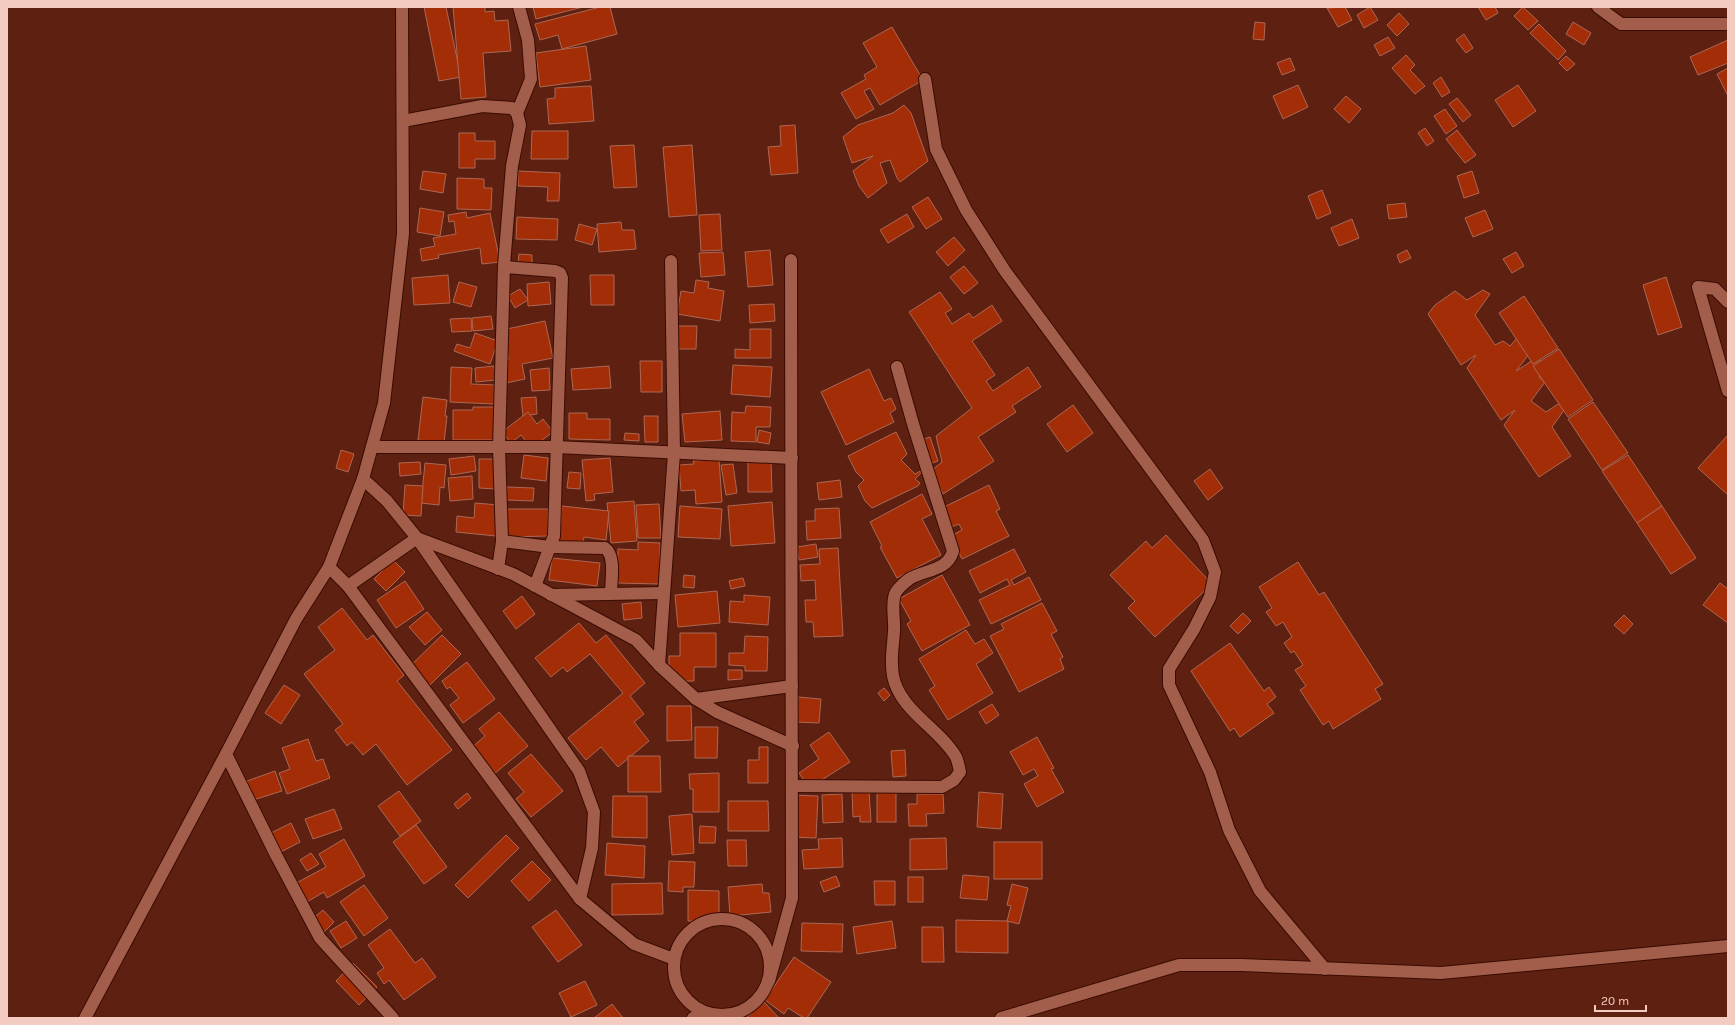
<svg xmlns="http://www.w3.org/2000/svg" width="1735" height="1025" font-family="Karla,sans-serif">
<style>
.building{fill:#a22d06;stroke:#ad6855}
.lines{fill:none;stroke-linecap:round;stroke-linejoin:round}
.minor-casing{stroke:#3a0c02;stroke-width:14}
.minor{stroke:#a25d4b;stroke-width:12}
</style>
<rect width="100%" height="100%" fill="#5e2010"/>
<g class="building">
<polygon points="424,7 446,7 461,77 439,81"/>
<polygon points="453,7 485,7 485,12 494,11 495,21 508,20 511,51 483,53 486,97 461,99"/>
<polygon points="533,7 583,7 536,19"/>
<polygon points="600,7 610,7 617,34 562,49 558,35 540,40 535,24"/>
<polygon points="1345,7 1352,20 1338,27 1327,8"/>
<polygon points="1370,7 1378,20 1364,28 1357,15"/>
<polygon points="1478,7 1495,7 1498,13 1486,20"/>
<polygon points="1523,7 1538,21 1528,30 1514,16"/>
<polygon points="1399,13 1409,24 1397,36 1387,25"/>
<polygon points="1255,22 1265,23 1264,40 1253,39"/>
<polygon points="1573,22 1591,33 1584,45 1566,34"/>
<polygon points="1539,24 1566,51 1558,60 1530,33"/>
<polygon points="892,27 923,80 880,105 870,88 864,91 874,109 856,119 841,93 866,79 864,75 877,67 863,43"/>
<polygon points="1464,34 1473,48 1466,53 1456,40"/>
<polygon points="1388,37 1395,48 1380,56 1374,45"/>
<polygon points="1728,40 1728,63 1698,75 1690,57"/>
<polygon points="586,46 591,80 540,87 536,53"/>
<polygon points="1406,55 1415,65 1410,70 1425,86 1415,94 1392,68"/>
<polygon points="1566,56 1575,64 1567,71 1559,63"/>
<polygon points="1290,58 1295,70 1282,75 1277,63"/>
<polygon points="1728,68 1728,96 1717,74"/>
<polygon points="1441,77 1450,92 1442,97 1433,83"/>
<polygon points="1298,85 1308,107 1283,119 1273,96"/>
<polygon points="1518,85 1536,111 1513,127 1495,100"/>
<polygon points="591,86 594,121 549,124 547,99 555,98 555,88"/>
<polygon points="1346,96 1361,109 1349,123 1334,109"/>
<polygon points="1457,98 1471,115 1463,122 1449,104"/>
<polygon points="904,105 911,113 928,161 900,182 897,178 890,160 880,163 887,183 868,198 859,186 853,171 873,156 852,163 843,137 858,125 893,113"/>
<polygon points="1445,109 1457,126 1446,134 1434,116"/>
<polygon points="795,125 798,173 771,175 768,147 781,146 780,126"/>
<polygon points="1425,128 1434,141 1427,146 1418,133"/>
<polygon points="1457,130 1476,155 1465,163 1446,139"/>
<polygon points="532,131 568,131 568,159 531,159"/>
<polygon points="459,133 475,133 475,141 495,141 495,159 475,159 475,168 459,168"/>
<polygon points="634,145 637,187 614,188 610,146"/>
<polygon points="692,145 697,215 669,217 663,147"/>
<polygon points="423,171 446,174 443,193 420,189"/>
<polygon points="518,171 560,173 559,201 547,201 548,187 518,186"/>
<polygon points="1472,171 1479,193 1464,198 1457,176"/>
<polygon points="457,178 484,179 484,188 492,188 491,210 457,209"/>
<polygon points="1322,190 1331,213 1317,219 1308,196"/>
<polygon points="928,197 942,219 926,229 912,207"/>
<polygon points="1405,203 1407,217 1389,219 1387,205"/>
<polygon points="420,208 444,212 440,236 417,232"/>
<polygon points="1485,210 1493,229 1473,237 1465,218"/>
<polygon points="466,212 467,218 490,213 500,262 482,264 480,248 438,255 439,258 422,261 420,249 435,246 433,238 456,234 454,221 449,222 448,215"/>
<polygon points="720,214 722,250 701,251 699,215"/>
<polygon points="907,214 914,227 888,243 880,230"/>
<polygon points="517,217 558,219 557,240 516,239"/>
<polygon points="1352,219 1359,238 1339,246 1331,228"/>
<polygon points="621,222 622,230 634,230 636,249 599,252 597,224"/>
<polygon points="579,224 597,229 592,245 575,240"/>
<polygon points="954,237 965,250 948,266 936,252"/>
<polygon points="770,250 773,285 748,287 745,252"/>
<polygon points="1407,250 1411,258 1400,263 1397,255"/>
<polygon points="723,252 725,275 701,277 699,253"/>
<polygon points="1516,252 1524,266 1512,273 1503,259"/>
<polygon points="519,254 532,255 532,264 518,263"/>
<polygon points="964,266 978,283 964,294 950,277"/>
<polygon points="448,275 450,303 414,305 412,278"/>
<polygon points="590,275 614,275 614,305 591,305"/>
<polygon points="1666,277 1682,327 1658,335 1643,285"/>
<polygon points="696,280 709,282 708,288 724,291 720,321 677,314 681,291 694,293"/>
<polygon points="459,282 477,287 471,307 453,302"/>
<polygon points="549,282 551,304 528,306 527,284"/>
<polygon points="520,289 528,300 515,308 508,296"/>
<polygon points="1483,290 1490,294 1475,315 1495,345 1503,341 1510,346 1517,338 1533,349 1516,371 1538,357 1545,369 1539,377 1545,382 1531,401 1546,412 1561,402 1567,406 1552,427 1571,456 1539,477 1504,425 1515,410 1501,420 1467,368 1476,355 1461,365 1428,314 1435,305 1455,291 1467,300"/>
<polygon points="940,292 952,309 945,313 952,324 969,313 973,318 992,305 1002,321 972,341 995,375 986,381 993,391 1028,367 1041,387 1012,406 1016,412 978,437 994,461 943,494 931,471 942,462 936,436 972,408 909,312"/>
<polygon points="1524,296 1558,348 1533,364 1499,313"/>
<polygon points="774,304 775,321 750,323 749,305"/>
<polygon points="491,316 493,329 473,331 472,318"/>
<polygon points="471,318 472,331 452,332 450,319"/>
<polygon points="545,321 553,358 522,364 525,379 506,383 501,360 509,359 502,330"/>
<polygon points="678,326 697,326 696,349 677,349"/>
<polygon points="750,329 771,329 771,358 735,358 735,349 750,350"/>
<polygon points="475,333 498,341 490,364 454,351 457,344 470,348"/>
<polygon points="1559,349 1593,400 1568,417 1533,366"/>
<polygon points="640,361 662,361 662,392 641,392"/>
<polygon points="733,365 772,367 770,397 731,394"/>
<polygon points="494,366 496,380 476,382 475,368"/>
<polygon points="609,366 611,388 573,390 571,369"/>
<polygon points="451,367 472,368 471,384 495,385 494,404 450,402"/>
<polygon points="549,368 550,390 532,391 530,370"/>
<polygon points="869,369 884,401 891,398 896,409 890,413 894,422 846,445 821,392"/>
<polygon points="423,397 447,400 445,416 447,416 444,443 418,440"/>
<polygon points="536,397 537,414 523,416 521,398"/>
<polygon points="1593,402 1628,453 1602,470 1568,419"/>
<polygon points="1073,405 1093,433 1067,452 1047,424"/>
<polygon points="746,406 771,407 770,427 756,427 756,442 731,441 732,412 745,413"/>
<polygon points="473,407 496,407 496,440 453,440 453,410 473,410"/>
<polygon points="720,411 722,440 685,442 682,414"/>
<polygon points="528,412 537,424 543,419 553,432 531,448 521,435 511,443 502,432"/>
<polygon points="569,413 587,413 587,419 610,419 610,440 569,439"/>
<polygon points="644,416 658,416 658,442 645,442"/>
<polygon points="759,430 771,433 769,444 757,442"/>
<polygon points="896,432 907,454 901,460 915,474 926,468 915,479 920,483 918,486 872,508 865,501 858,486 864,480 856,472 848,456"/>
<polygon points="625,433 639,434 639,441 624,440"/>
<polygon points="1728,435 1728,495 1698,468"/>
<polygon points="930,437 938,461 929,464 921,440"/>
<polygon points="341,450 354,454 348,472 336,468"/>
<polygon points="524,455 548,458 546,481 521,478"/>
<polygon points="1628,455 1662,506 1637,523 1602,471"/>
<polygon points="474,456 476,471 451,475 449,459"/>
<polygon points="610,458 613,492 594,494 595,500 586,501 582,460"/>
<polygon points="479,459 497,459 496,489 479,488"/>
<polygon points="719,459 722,502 696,504 695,490 681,491 679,465 694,464 693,461"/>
<polygon points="420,462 421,474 400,476 399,463"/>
<polygon points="748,462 771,462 772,492 748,492"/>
<polygon points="425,463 446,465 444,488 440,487 439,505 421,503"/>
<polygon points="733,464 737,493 726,495 721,465"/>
<polygon points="1210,469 1223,488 1208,500 1194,481"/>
<polygon points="569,472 581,473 580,489 567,488"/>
<polygon points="472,476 473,499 450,501 448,478"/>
<polygon points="840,480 842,497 819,500 817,483"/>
<polygon points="405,485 423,486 421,516 403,515"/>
<polygon points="989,485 1000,509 996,511 1009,536 962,559 951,536 962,530 959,524 949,528 940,509"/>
<polygon points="507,487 534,488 533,501 506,500"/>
<polygon points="922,494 932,514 922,519 941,555 897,578 880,547 882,546 870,522"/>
<polygon points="634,501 637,541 611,543 607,503"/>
<polygon points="772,502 775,543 731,546 728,506"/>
<polygon points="475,503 499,505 496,536 456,532 457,516 474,518"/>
<polygon points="659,504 661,538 638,538 636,505"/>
<polygon points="562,506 609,511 606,540 584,537 583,544 559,542"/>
<polygon points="680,506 722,509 720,539 678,537"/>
<polygon points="1662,506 1696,558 1671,574 1637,523"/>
<polygon points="839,508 841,538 807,540 806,521 815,521 815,509"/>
<polygon points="507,509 548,509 548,536 507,537"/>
<polygon points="1166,535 1212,584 1155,637 1128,608 1135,601 1110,575 1146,541 1152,548"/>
<polygon points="638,542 660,543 660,584 617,583 618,549 638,550"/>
<polygon points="816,544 818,557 799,560 797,547"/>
<polygon points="838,548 843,636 814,637 813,622 806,622 805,600 816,600 815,580 801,581 800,565 820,564 819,549"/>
<polygon points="1014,549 1026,572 1011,580 1014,585 1029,577 1041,600 991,624 979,600 1010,585 1007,579 980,593 969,571"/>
<polygon points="552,558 600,563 597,586 549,580"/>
<polygon points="393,560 405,572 386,591 374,579"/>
<polygon points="1298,562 1319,595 1324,592 1383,684 1375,689 1381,699 1333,729 1329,721 1323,725 1300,690 1306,686 1295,670 1303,665 1294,651 1291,653 1284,643 1292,637 1283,622 1276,626 1266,612 1272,608 1259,587"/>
<polygon points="684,575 695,576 694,588 683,587"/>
<polygon points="942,575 970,625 922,651 907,624 911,621 899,599"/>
<polygon points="743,578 745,586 731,589 729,581"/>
<polygon points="405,581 424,609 396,628 377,600"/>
<polygon points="1720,583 1728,589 1728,623 1703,605"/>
<polygon points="717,591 720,623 678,627 675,595"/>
<polygon points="744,595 770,597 768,625 729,622 730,601 744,602"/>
<polygon points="522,596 535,614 516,629 503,611"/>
<polygon points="641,602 642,618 624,620 622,604"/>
<polygon points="1042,603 1057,631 1051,634 1063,657 1060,659 1064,669 1019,692 990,636 1004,629 1001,624"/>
<polygon points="342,608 367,640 373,635 404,675 397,681 452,750 407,785 376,744 363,755 352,742 347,746 335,730 343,724 304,674 335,650 318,627"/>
<polygon points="427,612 442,630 425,645 409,627"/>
<polygon points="1243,613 1251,621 1238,634 1230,626"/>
<polygon points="1624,615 1633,624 1624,634 1614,625"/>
<polygon points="579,623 596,643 606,635 645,683 630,696 644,714 634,722 649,741 618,767 601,747 586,760 568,738 623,693 590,654 567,672 563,667 551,677 535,658"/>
<polygon points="966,630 975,644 984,639 993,653 976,664 993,693 948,720 929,690 935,686 919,659"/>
<polygon points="680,633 716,633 716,667 694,667 694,681 669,681 669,656 680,656"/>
<polygon points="442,635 461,654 425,690 405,671"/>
<polygon points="745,636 768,637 767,671 745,671 745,666 729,665 729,653 744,653"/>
<polygon points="1230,643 1264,691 1269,687 1276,697 1267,704 1274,713 1240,737 1234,728 1230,731 1191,671"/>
<polygon points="467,662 495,699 463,723 450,705 459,698 450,687 447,689 442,681"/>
<polygon points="728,670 742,670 742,679 728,680"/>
<polygon points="284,685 300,695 281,724 265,713"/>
<polygon points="884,688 890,695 884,701 878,693"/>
<polygon points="798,697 821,699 819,723 796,722"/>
<polygon points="992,704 999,715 986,724 979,712"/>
<polygon points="667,706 691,706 692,740 667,741"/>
<polygon points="499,712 528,746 494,774 470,749 485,736 479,729"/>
<polygon points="695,727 718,727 717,758 695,758"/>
<polygon points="829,732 850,762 809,788 799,773 819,759 810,745"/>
<polygon points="1037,737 1054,768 1051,769 1064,792 1037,807 1024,784 1038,776 1034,769 1023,775 1010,752"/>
<polygon points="308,739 316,761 323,759 330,778 287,794 279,773 290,769 282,748"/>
<polygon points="759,747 768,747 768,783 748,783 748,760 759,760"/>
<polygon points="905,750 906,776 893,777 891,751"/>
<polygon points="531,754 563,791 531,817 516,799 524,792 508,773"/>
<polygon points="628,756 660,756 661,792 628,792"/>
<polygon points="275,771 282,791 253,800 247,781"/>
<polygon points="719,773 719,812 693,812 693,789 690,789 689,774"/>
<polygon points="399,791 421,821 400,836 378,806"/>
<polygon points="869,791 871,822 860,822 860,816 853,817 852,792"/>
<rect x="877" y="792" width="19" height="30"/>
<polygon points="979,792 1003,794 1001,829 977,827"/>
<polygon points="467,793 471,798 458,809 454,804"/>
<polygon points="842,794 843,822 823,823 822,795"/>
<polygon points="917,794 943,794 944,813 926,814 927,826 909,826 908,804 917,804"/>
<polygon points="789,795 818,796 816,838 791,837"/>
<polygon points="613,796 647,796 647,838 612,837"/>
<polygon points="728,801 768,801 769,831 728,831"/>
<polygon points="334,809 342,829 313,839 305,819"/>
<polygon points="692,814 694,853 672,855 669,816"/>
<polygon points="291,823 300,842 275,855 265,836"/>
<polygon points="416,825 447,867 424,884 393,842"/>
<polygon points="700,826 716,827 715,843 699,843"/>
<polygon points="506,835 519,848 468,898 455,885"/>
<polygon points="842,838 843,867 804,869 802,850 819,849 818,839"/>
<polygon points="946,838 947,869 910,870 910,839"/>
<polygon points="344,839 365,876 327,898 324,892 298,907 287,888 326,867 319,854"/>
<polygon points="727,840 746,840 747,866 728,866"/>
<rect x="994" y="842" width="48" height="37"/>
<polygon points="607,843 645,846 644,878 605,875"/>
<polygon points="311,853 319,864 307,871 300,860"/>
<polygon points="532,861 551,880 529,901 511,881"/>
<polygon points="669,861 695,862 694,887 683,887 683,892 668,891"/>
<polygon points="963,875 989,877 987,900 960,898"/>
<polygon points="836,876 840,886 824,892 820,882"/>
<rect x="908" y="877" width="15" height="25"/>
<polygon points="874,881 895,881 895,905 875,905"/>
<polygon points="662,883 663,914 612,915 612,884"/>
<polygon points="762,884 763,893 769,893 771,912 730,916 728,887"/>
<polygon points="1012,884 1028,888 1019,924 1007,921 1011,906 1007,905"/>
<polygon points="364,885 388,918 364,936 340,902"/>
<polygon points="688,890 719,891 719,921 688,921"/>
<polygon points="323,910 334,922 322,934 310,921"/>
<polygon points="556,910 582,945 558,962 532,927"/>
<polygon points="956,920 1008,921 1008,953 956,952"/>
<polygon points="346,921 357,938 341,948 330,931"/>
<polygon points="892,921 896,948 857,954 853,927"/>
<polygon points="802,923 843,924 842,952 801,951"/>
<polygon points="922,927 943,927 944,962 922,962"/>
<polygon points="390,929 415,963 422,958 436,977 404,1000 389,980 384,984 377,973 384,968 368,945"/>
<polygon points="794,957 831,982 807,1018 804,1018 788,1008 784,1014 765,1000"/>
<polygon points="353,963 377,987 359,1005 336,981"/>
<polygon points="585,981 597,1005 571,1017 559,993"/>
<polygon points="764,1002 779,1018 746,1018"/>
<polygon points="612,1004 623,1018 594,1018"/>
</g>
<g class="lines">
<defs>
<g id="minor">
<polyline points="1598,7 1621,24 1728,24"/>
<polyline points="925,79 936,149 966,210 1005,271 1203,540 1215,572 1210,597 1194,629 1169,669 1169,685 1210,772 1229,830 1260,891 1325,969"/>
<polyline points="517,113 531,79 528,40 519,7"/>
<polyline points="403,121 482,106 512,108 517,113 520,125 512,166 504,265 499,447 502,541 498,569"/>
<polyline points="504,267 555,271 560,273 562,278 554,536 535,586"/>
<polyline points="1728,302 1715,289 1698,287 1728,391"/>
<polyline points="372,447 556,447 792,458"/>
<polyline points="363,479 387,501 417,538 579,771 594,812 592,848 580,899"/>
<path d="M502 541 550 547 605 548C616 556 611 580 611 593"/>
<polyline points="329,567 348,586 580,899 634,944 674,959"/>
<polyline points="348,586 417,538 513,574 636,640 659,665 696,699 717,712 793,746"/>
<polyline points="551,595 664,593"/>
<polyline points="659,665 674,453 671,261"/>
<polyline points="696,699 792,686"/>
<polyline points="226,754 276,855 320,938 393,1018"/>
<path d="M793 786 942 787 954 780 960 772C959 767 958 761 956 757 939 728 900 711 893 676 890 657 893 650 894 631 895 619 891 606 895 594 897 589 904 583 909 579 925 569 947 572 953 551L913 424 897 367"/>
<circle cx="722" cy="967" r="48"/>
<polyline points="769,981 792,898 791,260"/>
<polyline points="85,1018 226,754 296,619 329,567 363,479 384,403 403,234 402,7"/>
<polyline points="693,1018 704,1012"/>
<polyline points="1001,1018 1179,965 1242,965 1441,973 1728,946"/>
</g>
</defs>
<use href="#minor" class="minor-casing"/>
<use href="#minor" class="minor"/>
</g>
<rect width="1735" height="1025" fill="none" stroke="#f3cbc1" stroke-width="16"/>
<path d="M1595 1005v6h51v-6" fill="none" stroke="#f3cbc1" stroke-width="2"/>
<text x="1601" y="1005" font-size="12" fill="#f3cbc1" stroke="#5e2010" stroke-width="3" paint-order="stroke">20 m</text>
</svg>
